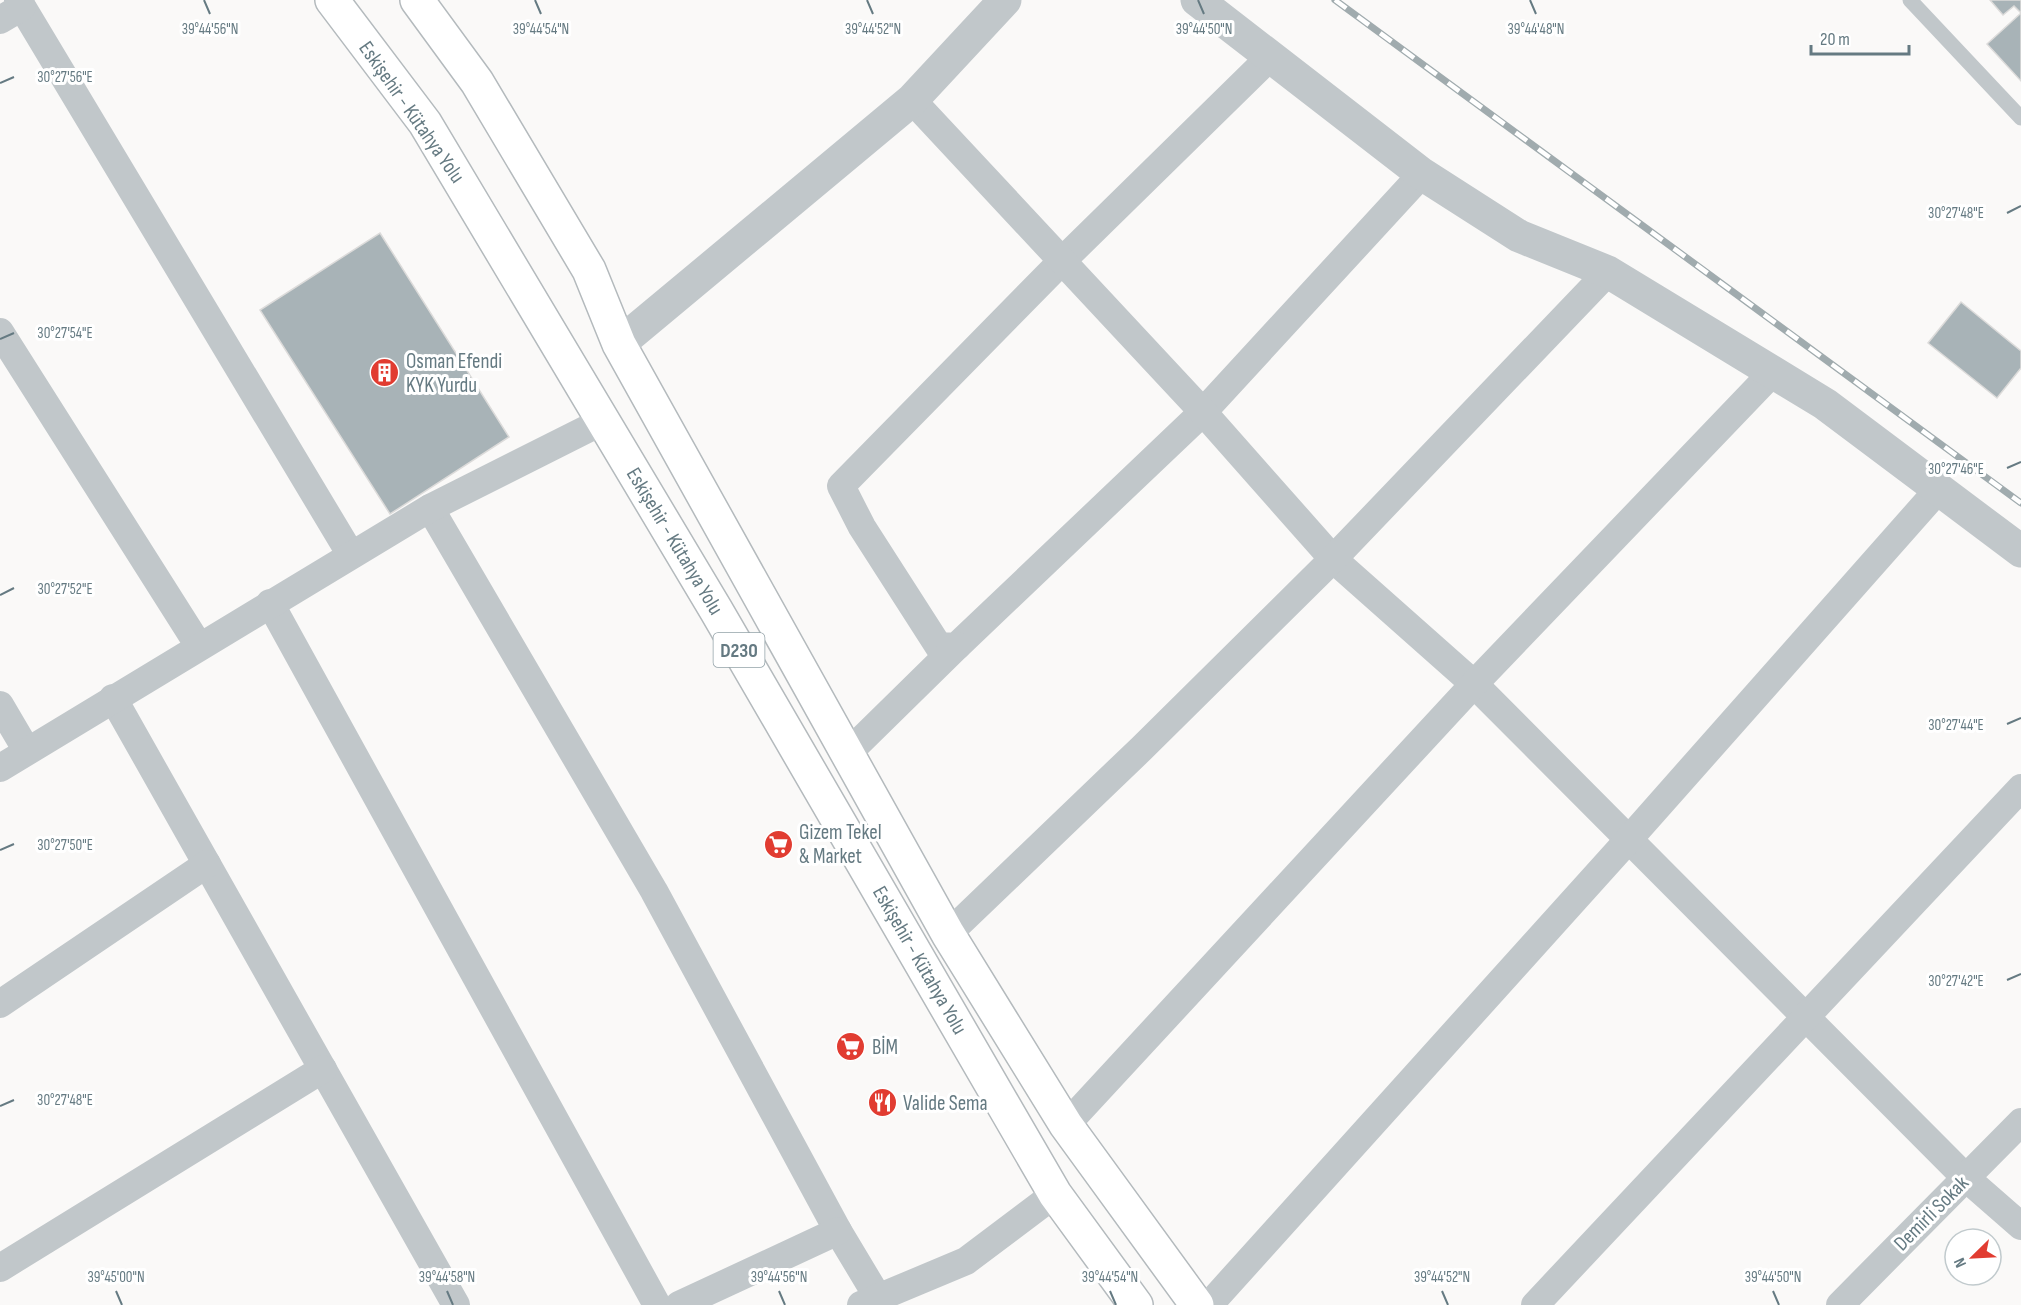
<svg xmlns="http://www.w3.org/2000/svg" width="2021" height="1305" font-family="'Sofia Sans Condensed',sans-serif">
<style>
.building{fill:#a8b3b7;stroke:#dcdbda;stroke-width:1.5}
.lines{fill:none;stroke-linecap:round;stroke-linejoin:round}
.trunk-casing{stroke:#b4babd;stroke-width:36}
.service{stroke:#c1c7ca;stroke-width:15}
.minor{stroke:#c1c7ca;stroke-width:28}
.tertiary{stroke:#c1c7ca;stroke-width:33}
.trunk{stroke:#fff;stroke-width:33}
.rail-casing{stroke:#a0abae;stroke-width:7}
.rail{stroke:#fff;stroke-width:4.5;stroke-dasharray:14;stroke-linecap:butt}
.ticks{fill:none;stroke:#657a82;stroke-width:2}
.labels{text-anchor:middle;stroke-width:6;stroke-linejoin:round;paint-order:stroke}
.shield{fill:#fff;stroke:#93a2a8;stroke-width:1.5}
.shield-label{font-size:20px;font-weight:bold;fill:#657a82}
.street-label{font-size:21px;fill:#657a82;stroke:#fff}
.poi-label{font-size:21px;fill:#657a82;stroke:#fff;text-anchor:start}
.ticks-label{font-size:15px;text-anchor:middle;fill:#657a82;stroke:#fff;stroke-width:6;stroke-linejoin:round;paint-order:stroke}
</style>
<rect width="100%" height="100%" fill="#faf9f8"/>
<g class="building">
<polygon points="1990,0 2021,0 2021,81 1987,44 2021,13 2014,6 2003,15"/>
<polygon points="380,233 509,437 390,514 260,310"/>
<polygon points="1961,302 2021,351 2021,368 1997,398 1928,343"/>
</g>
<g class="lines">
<defs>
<g id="trunk">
<polyline points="332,0 425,123 716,610 1055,1194 1136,1305"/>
<polyline points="417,0 477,82 589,270 619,344 948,934 1066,1125 1197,1305"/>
</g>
</defs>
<use href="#trunk" class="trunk-casing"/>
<polyline class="service" points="1910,0 2021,118"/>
<g class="minor">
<polyline points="18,0 351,555"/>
<polyline points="0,20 22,7"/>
<polyline points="1269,58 1063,260 841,486 862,527 939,647 957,646 1203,412 1422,174"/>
<polyline points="912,100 1203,412 1333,559 1474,684 1966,1178 2021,1226"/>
<polyline points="0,332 199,646"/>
<polyline points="430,508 654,891 838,1231 877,1296"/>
<polyline points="270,603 657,1305"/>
<polyline points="113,698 456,1305"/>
<polyline points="0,705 27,751"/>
<polyline points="847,754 957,646"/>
<polyline points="0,768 430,508 603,421"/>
<polyline points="948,934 1142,748 1333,559 1608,272"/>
<polyline points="0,1004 207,864"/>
<polyline points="1066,1125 1474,684 1773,372"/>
<polyline points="0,1268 323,1069"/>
<polyline points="679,1305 838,1231"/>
<polyline points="861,1305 966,1261 1055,1194"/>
<polyline points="1209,1305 1630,838 1938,490"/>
<polyline points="1535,1305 2021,788"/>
<polyline points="1840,1305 2021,1122"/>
</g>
<g class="tertiary">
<polyline points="1197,0 1422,174 1519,236 1608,272 1825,404 2021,551"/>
<polyline points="619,344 912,100 1005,0"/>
</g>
<use href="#trunk" class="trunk"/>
<defs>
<polyline id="rail" points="1335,0 2021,503"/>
</defs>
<use href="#rail" class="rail-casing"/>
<use href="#rail" class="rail"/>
</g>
<path class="ticks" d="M204 0 210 14M535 0 541 14M867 0 873 14M1198 0 1204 14M1530 0 1536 14M0 83 14 77M2007 213 2021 206M0 339 14 333M2007 468 2021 462M0 595 14 588M2007 724 2021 718M0 850 14 844M2007 980 2021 974M0 1106 14 1100M116 1291 122 1305M447 1291 453 1305M779 1291 785 1305M1110 1291 1116 1305M1442 1291 1448 1305M1773 1291 1779 1305"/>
<defs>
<symbol id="building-disc" viewBox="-11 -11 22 22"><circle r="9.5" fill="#e13c31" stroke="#fff"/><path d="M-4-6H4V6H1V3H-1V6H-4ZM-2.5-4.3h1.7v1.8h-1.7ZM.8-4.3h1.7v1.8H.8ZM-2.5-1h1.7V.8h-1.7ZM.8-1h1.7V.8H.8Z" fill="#fff"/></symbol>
<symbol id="supermarket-disc" viewBox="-11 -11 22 22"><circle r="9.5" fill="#e13c31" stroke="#fff"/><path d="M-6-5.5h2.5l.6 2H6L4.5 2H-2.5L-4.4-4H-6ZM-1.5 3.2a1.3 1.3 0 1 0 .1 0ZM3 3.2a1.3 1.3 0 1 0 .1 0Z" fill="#fff"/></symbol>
<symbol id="restaurant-disc" viewBox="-11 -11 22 22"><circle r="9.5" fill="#e13c31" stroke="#fff"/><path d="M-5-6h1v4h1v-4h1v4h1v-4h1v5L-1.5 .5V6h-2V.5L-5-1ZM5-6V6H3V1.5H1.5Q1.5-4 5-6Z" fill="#fff"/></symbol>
</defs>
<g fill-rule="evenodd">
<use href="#building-disc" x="368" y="356" width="33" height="33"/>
<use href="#supermarket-disc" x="762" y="828" width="33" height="33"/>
<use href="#supermarket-disc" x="834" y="1030" width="33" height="33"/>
<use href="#restaurant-disc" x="866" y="1086" width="33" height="33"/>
</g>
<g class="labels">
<rect class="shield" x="713.5" y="633" width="51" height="34" rx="4.5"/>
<g class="shield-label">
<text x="739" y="657">D230</text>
</g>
<g class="street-label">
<text transform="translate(412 112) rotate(55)" y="7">Eskişehir - Kütahya Yolu</text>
<text transform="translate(675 541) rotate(59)" y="7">Eskişehir - Kütahya Yolu</text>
<text transform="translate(920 960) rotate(60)" y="7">Eskişehir - Kütahya Yolu</text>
<text transform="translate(1931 1213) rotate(-45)" y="7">Demirli Sokak</text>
</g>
<g class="poi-label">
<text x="406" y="368">Osman Efendi<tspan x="406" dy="24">KYK Yurdu</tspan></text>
<text x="799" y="839">Gizem Tekel<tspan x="799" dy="24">&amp; Market</tspan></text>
<text x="872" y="1054">BİM</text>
<text x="903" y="1110">Valide Sema</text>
</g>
</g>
<g class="ticks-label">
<text x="1204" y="34">39°44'50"N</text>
<text x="210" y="34">39°44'56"N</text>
<text x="541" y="34">39°44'54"N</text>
<text x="873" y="34">39°44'52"N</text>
<text x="1536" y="34">39°44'48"N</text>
<text x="65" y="82">30°27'56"E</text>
<text x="1956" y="218">30°27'48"E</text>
<text x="65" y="338">30°27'54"E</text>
<text x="1956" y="474">30°27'46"E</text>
<text x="65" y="594">30°27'52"E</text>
<text x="1956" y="730">30°27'44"E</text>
<text x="65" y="850">30°27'50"E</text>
<text x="1956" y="986">30°27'42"E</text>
<text x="65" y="1105">30°27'48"E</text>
<text x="116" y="1282">39°45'00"N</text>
<text x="447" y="1282">39°44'58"N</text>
<text x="779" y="1282">39°44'56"N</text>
<text x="1110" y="1282">39°44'54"N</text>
<text x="1442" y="1282">39°44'52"N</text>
<text x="1773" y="1282">39°44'50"N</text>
</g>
<g transform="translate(1973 1257) rotate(246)"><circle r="28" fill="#ffffff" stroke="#c1cacd" stroke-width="1.5"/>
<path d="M0-4.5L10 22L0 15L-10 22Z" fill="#e13c31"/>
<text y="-9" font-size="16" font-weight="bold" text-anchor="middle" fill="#657a82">N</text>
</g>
<path d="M1811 45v9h98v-9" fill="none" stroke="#657a82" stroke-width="3"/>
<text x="1820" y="45" font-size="18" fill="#657a82" stroke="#ffffff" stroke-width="4.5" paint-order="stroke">20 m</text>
</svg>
